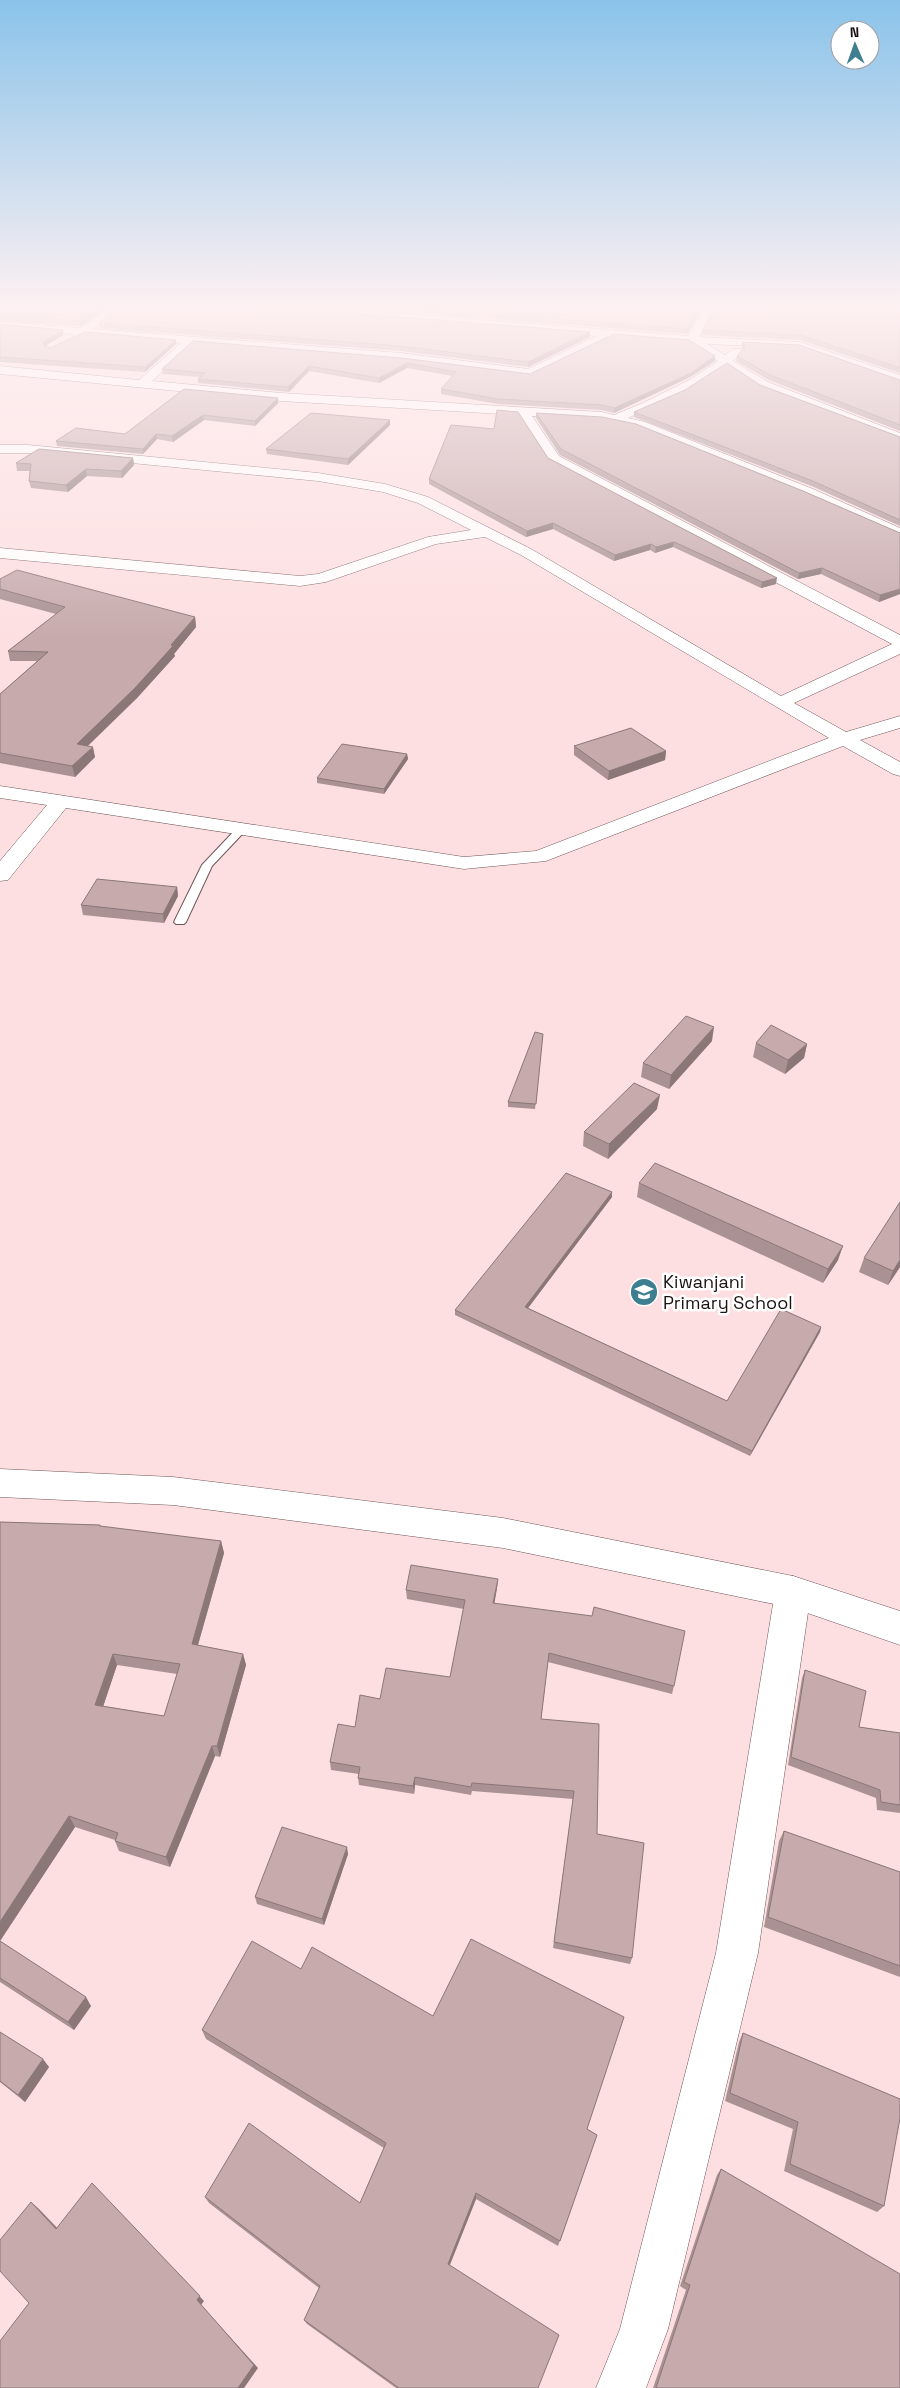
<svg xmlns="http://www.w3.org/2000/svg" width="900" height="2388" font-family="'Space Grotesk',sans-serif">
<style>
.lines{fill:none;stroke-linecap:round;stroke-linejoin:round}
.lane-casing{stroke:#6f5658;stroke-width:2}
.street-casing{stroke:#6f5658;stroke-width:1}
.secondary-casing{stroke:#6f5658;stroke-width:1}
.lane{fill:#fff;fill-rule:evenodd}
.street{fill:#fff;fill-rule:evenodd}
.secondary{fill:#fff;fill-rule:evenodd}
.wall{fill:#aa9294;fill-rule:evenodd}
.shaded-wall{fill:#8b7778}
.building{fill:#c6aaac;stroke:#8b7778;fill-rule:evenodd}
.labels{text-anchor:middle;stroke-width:5;stroke-linejoin:round;paint-order:stroke}
.poi-label{font-size:18px;fill:#1c1213;stroke:#fff;text-anchor:start}
</style>
<rect width="100%" height="100%" fill="#fddfe1"/>
<g class="lines">
<defs>
<polygon id="lane" points="242,826 247,829 212,866 186,922 184,924 176,924 174,922 202,865 238,827"/>
<g id="street">
<path d="M110 308H122L93 329 401 353 528 369 597 336 286 311 281 308H328L688 336 704 308H714L699 337 800 342 900 375V383L799 348 707 344 725 355 733 349H741L743 351 733 361 768 382 900 433V442L760 388 726 366 684 393 628 418 645 422 813 489 900 528V539L803 495 636 428 602 420 532 416 559 456 900 635V654L794 703 846 732 900 716V728L860 740 900 762V776L893 774 843 746 546 861 464 869 66 808 8 880 0 881V861L47 805 0 798V786L464 857 536 851 829 738 521 555 485 537 436 544 326 582 300 586 0 558V548L300 576 318 574 428 537 471 530 418 503 383 492 318 481 28 453H0V445H28L318 473 385 484 428 497 531 549 781 696 892 644 549 462 519 415 281 401 0 374V366L139 380 181 343 84 335 77 338 73 337 72 334 0 328V322L80 328ZM613 337 689 343 718 361 691 379 643 403 614 415 602 412 281 393 152 381 193 344 401 361 530 377Z"/>
<polygon points="805,308 900,310 900,316 810,311"/>
<polygon points="793,1576 805,1581 811,1592 758,1953 668,2329 646,2388 596,2388 620,2329 716,1953 775,1592 781,1581"/>
</g>
<polygon id="secondary" points="0,1469 173,1477 503,1518 793,1576 900,1611 900,1645 793,1608 503,1548 173,1505 0,1497"/>
</defs>
<use href="#lane" class="lane-casing"/>
<use href="#street" class="street-casing"/>
<use href="#secondary" class="secondary-casing"/>
<use href="#lane" class="lane"/>
<use href="#street" class="street"/>
<use href="#secondary" class="secondary"/>
</g>
<g class="wall">
<polygon points="0,308 107,308 81,326 0,321"/>
<polygon points="353,308 702,308 687,334"/>
<polygon points="900,313 900,373 800,340 702,335 703,330"/>
<polygon points="99,323 590,332 590,337 528,367 401,351 100,328"/>
<polygon points="0,324 63,330 63,335 45,346 50,348 176,344 145,372 0,362"/>
<polygon points="193,341 530,374 715,356 715,361 690,377 614,413 602,410 498,404 441,394 441,389 453,376 407,368 379,383 309,371 289,392 198,383 198,379 200,377 163,374 162,369"/>
<polygon points="742,342 900,380 900,431 769,380 736,361 737,356 743,350 742,347"/>
<polygon points="760,385 900,437 900,526 814,487 634,417 634,412"/>
<polygon points="184,389 278,403 255,426 204,420 173,442 157,439 143,454 57,446 56,441 125,434"/>
<polygon points="536,413 900,533 900,594 879,602 821,574 798,579 560,455 536,418"/>
<polygon points="390,425 348,465 267,454 266,449"/>
<polygon points="133,458 134,465 122,478 87,476 68,492 31,488 29,481 30,471 17,471 16,463"/>
<polygon points="548,458 776,584 761,588 673,547 655,553 650,550 614,561 553,529 526,537 429,484 429,479"/>
<polygon points="0,579 195,617 196,627 174,654 175,656 137,698 88,746 95,757 75,777 0,763 0,694 37,661 10,661 8,651 56,614 0,599"/>
<polygon points="574,746 666,751 665,760 608,780 574,755"/>
<polygon points="407,754 408,759 384,794 317,783 317,778"/>
<polygon points="177,887 178,896 164,923 83,915 81,905"/>
<polygon points="543,1034 535,1109 508,1107 508,1102"/>
<polygon points="712,1041 669,1089 641,1077 643,1063"/>
<polygon points="756,1043 807,1044 804,1058 785,1074 753,1057"/>
<polygon points="657,1109 608,1159 583,1146 584,1132"/>
<polygon points="639,1183 838,1260 823,1283 637,1197"/>
<polygon points="612,1192 612,1197 528,1308 727,1401 821,1327 820,1332 750,1456 455,1315 455,1310"/>
<polygon points="864,1258 900,1267 888,1285 859,1272"/>
<path d="M0 1522 100 1525 101 1527 221 1541 224 1553 198 1645 243 1654 246 1665 220 1757 215 1756 170 1867 119 1851 115 1841V1840L75 1827 0 1941 91 2006 74 2030 0 1982ZM117 1665 177 1674 164 1716 103 1706Z"/>
<polygon points="498,1579 497,1588 494,1603 674,1686 672,1694 548,1662 541,1719 597,1834 632,1958 630,1964 553,1948 573,1799 472,1791 471,1795 415,1785 414,1794 359,1785 358,1778 359,1774 331,1770 330,1762 355,1727 380,1699 450,1677 464,1609 407,1599 406,1590"/>
<polygon points="805,1670 859,1727 900,1733 900,1813 877,1810 876,1798 788,1765 802,1678"/>
<polygon points="784,1831 900,1872 900,1977 764,1927 779,1841"/>
<polygon points="348,1854 324,1925 257,1904 255,1897"/>
<polygon points="202,2030 587,2129 597,2135 558,2246 476,2199 450,2265 538,2388 396,2388 307,2324 304,2320 319,2288 209,2203 205,2197 360,2203 384,2148 206,2039"/>
<polygon points="0,2032 49,2067 25,2102 0,2082"/>
<polygon points="743,2033 884,2206 877,2212 784,2171 793,2129 725,2101 739,2042"/>
<polygon points="721,2169 900,2388 653,2388 686,2290 680,2286 717,2175"/>
</g>
<g class="shaded-wall">
<polygon points="100,308 107,308 81,326 81,321"/>
<polygon points="700,308 702,308 687,334 687,329"/>
<polygon points="63,330 63,335 44,347 43,342"/>
<polygon points="590,332 590,337 528,367 528,362"/>
<polygon points="176,340 176,344 145,372 145,367"/>
<polygon points="715,356 715,361 690,377 614,413 614,408"/>
<polygon points="407,363 407,368 379,383 379,378"/>
<polygon points="309,366 309,371 289,392 288,387"/>
<polygon points="278,398 278,403 255,426 255,421"/>
<polygon points="203,415 204,420 173,442 172,436"/>
<polygon points="390,420 390,425 348,465 348,459"/>
<polygon points="156,434 157,439 143,454 143,449"/>
<polygon points="133,458 134,465 122,478 121,471"/>
<polygon points="86,469 87,476 68,492 66,485"/>
<polygon points="553,523 553,529 526,537 527,531"/>
<polygon points="674,542 673,547 655,553 656,547"/>
<polygon points="651,544 650,550 614,561 615,555"/>
<polygon points="822,568 821,574 798,579 799,573"/>
<polygon points="777,578 776,584 761,588 762,582"/>
<polygon points="900,589 900,594 879,602 880,595"/>
<polygon points="195,617 196,627 174,654 175,656 137,698 79,754 77,744 171,645"/>
<polygon points="93,747 95,757 75,777 72,766"/>
<polygon points="666,751 665,760 608,780 609,771"/>
<polygon points="407,754 408,759 384,794 384,789"/>
<polygon points="177,887 178,896 164,923 163,914"/>
<polygon points="714,1027 712,1041 669,1089 671,1075"/>
<polygon points="807,1044 804,1058 785,1074 788,1060"/>
<polygon points="660,1095 657,1109 608,1159 609,1144"/>
<polygon points="612,1192 612,1197 525,1312 525,1307"/>
<polygon points="843,1246 838,1260 823,1283 828,1269"/>
<polygon points="900,1260 900,1267 888,1285 893,1271"/>
<polygon points="821,1327 820,1332 750,1456 752,1451"/>
<polygon points="221,1541 224,1553 195,1655 192,1644"/>
<polygon points="498,1579 497,1588 493,1612 493,1603"/>
<polygon points="113,1654 117,1665 100,1716 95,1705"/>
<polygon points="243,1654 246,1665 220,1757 217,1746"/>
<polygon points="212,1746 215,1756 170,1867 166,1857"/>
<polygon points="415,1777 415,1785 414,1794 413,1786"/>
<polygon points="69,1816 75,1827 0,1941 0,1922"/>
<polygon points="347,1847 348,1854 324,1925 322,1919"/>
<polygon points="86,1997 91,2006 74,2030 68,2022"/>
<polygon points="43,2059 49,2067 25,2102 18,2095"/>
<polygon points="92,2183 204,2301 201,2305 258,2368 244,2388 238,2388"/>
<polygon points="476,2193 476,2199 448,2269 448,2264"/>
<polygon points="31,2202 38,2208 63,2234 56,2229"/>
</g>
<g class="building">
<polygon points="0,308 100,308 81,321 0,315"/>
<polygon points="117,308 285,308 590,332 528,362 401,346 99,323"/>
<polygon points="413,308 700,308 687,329"/>
<polygon points="714,308 810,308 900,313 900,368 801,335 703,330"/>
<polygon points="0,324 63,330 43,342 45,346 50,348 85,332 176,340 145,367 0,357"/>
<polygon points="614,334 689,340 715,356 691,373 614,408 602,405 498,399 441,389 456,372 407,363 379,378 309,366 288,387 198,379 205,373 162,369 193,341 401,358 530,374"/>
<polygon points="742,342 799,345 900,380 900,425 770,375 737,356 745,347"/>
<polygon points="727,363 760,385 900,437 900,520 815,482 634,412 685,390"/>
<polygon points="184,389 278,398 255,421 203,415 172,436 156,434 143,449 56,441 76,428 125,434"/>
<polygon points="497,410 518,412 548,458 777,578 762,582 674,542 656,547 651,544 615,555 553,523 527,531 429,479 451,425 494,429"/>
<polygon points="311,413 390,420 348,459 266,449"/>
<polygon points="536,413 602,417 636,424 803,491 900,533 900,589 880,595 822,568 799,573 561,449"/>
<polygon points="39,449 133,458 121,471 86,469 66,485 29,481 31,464 16,463"/>
<polygon points="17,570 195,617 171,645 173,646 135,688 77,744 93,747 72,766 0,753 0,694 48,652 8,651 65,607 0,589 0,579"/>
<polygon points="631,728 666,751 609,771 574,746"/>
<polygon points="342,744 407,754 384,789 317,778"/>
<polygon points="97,879 177,887 163,914 81,905"/>
<polygon points="686,1016 714,1027 671,1075 643,1063"/>
<polygon points="771,1025 807,1044 788,1060 756,1043"/>
<polygon points="535,1032 543,1034 536,1104 508,1102"/>
<polygon points="634,1083 660,1095 609,1144 584,1132"/>
<polygon points="655,1163 843,1246 828,1269 639,1183"/>
<polygon points="566,1173 612,1192 525,1307 727,1401 781,1309 821,1327 752,1451 455,1310"/>
<polygon points="900,1202 900,1260 893,1271 864,1258"/>
<path d="M0 1522 100 1525V1526L221 1541 192 1644 243 1654 217 1746H212L166 1857 115 1841 118 1833 69 1816 0 1922ZM113 1654 180 1664 164 1716 95 1705Z"/>
<polygon points="411,1565 498,1579 493,1603 592,1616 594,1607 685,1631 674,1686 549,1653 541,1719 599,1724 597,1834 644,1843 632,1958 554,1942 574,1791 472,1783 471,1787 415,1777 413,1786 358,1778 360,1767 330,1762 338,1724 355,1727 360,1695 380,1699 386,1668 450,1677 465,1600 406,1590"/>
<polygon points="805,1670 866,1691 859,1727 900,1733 900,1805 881,1802 880,1790 791,1757"/>
<polygon points="282,1827 347,1847 322,1919 255,1897"/>
<polygon points="784,1831 900,1872 900,1966 768,1917"/>
<polygon points="471,1939 624,2017 587,2129 597,2135 560,2241 476,2193 448,2264 559,2335 538,2388 399,2388 304,2320 320,2286 205,2197 249,2123 360,2203 386,2143 202,2030 252,1941 301,1969 312,1947 433,2016"/>
<polygon points="0,1941 86,1997 68,2022 0,1978"/>
<polygon points="0,2032 43,2059 18,2095 0,2081"/>
<polygon points="743,2033 900,2099 900,2118 884,2206 790,2164 798,2122 730,2093"/>
<polygon points="721,2169 900,2274 900,2388 656,2388 690,2285 684,2282"/>
<polygon points="92,2183 200,2296 197,2300 254,2365 238,2388 0,2388 0,2341 29,2303 0,2271 0,2240 31,2202 56,2229"/>
</g>
<linearGradient id="sky" x2="0" y2="1"><stop stop-color="#8ac3ea"/><stop offset="0.48" stop-color="#fef1f2"/><stop offset="1" stop-color="#fef1f2" stop-opacity="0"/></linearGradient>
<rect width="900" height="642" fill="url(#sky)"/>
<defs>
<symbol id="school-disc" viewBox="-11 -11 22 22"><circle r="9.5" fill="#3d7e91" stroke="#fff"/><path d="M0-5L7-2L0 1L-7-2ZM-4 1L0 2.5L4 1V4Q0 6-4 4Z" fill="#fff"/></symbol>
</defs>
<g fill-rule="evenodd">
<use href="#school-disc" x="628" y="1276" width="32" height="32"/>
</g>
<g class="labels">
<g class="poi-label">
<text x="663" y="1288">Kiwanjani<tspan x="663" dy="21">Primary School</tspan></text>
</g>
</g>
<g transform="translate(855 45) rotate(358)"><circle r="24" fill="#ffffff" stroke="#a4a0a1"/>
<path d="M0-4L9 19L0 12L-9 19Z" fill="#3d7e91"/>
<text y="-8" font-size="14" font-weight="bold" text-anchor="middle" fill="#1c1213">N</text>
</g>
</svg>
